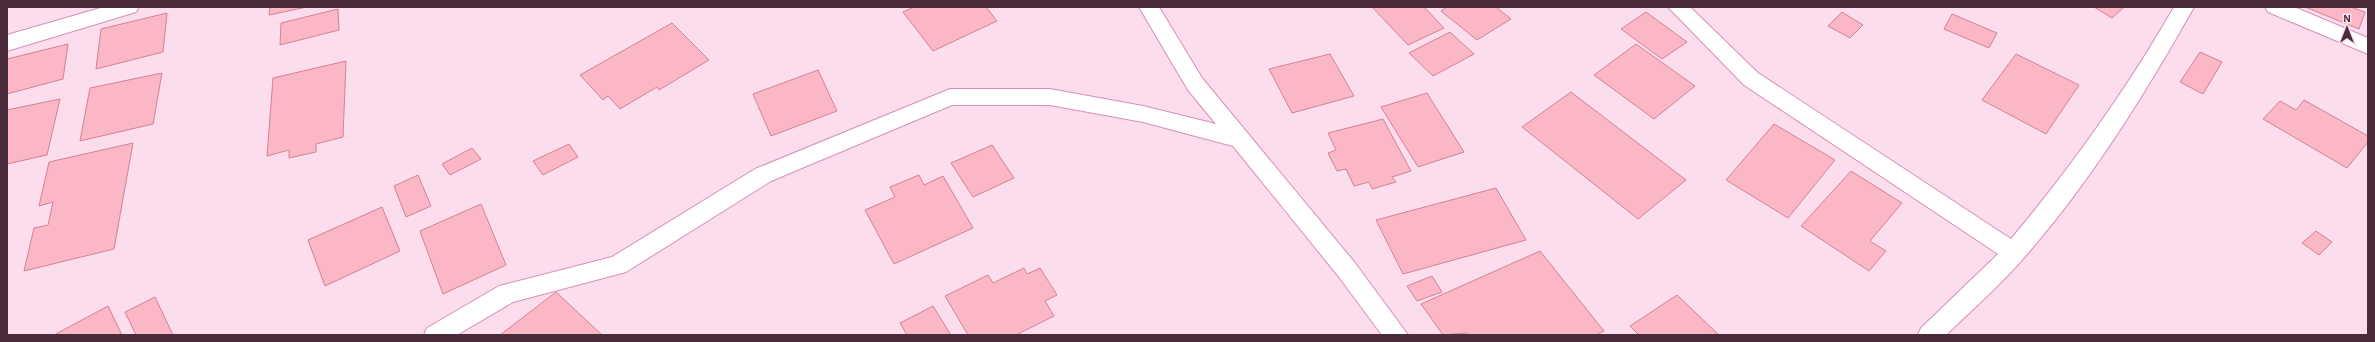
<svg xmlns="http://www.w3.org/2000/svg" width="2375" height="342" font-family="'Alegreya Sans',sans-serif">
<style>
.building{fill:#fcb7c6;stroke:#d38295}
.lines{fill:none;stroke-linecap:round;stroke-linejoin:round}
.minor-casing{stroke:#d88fb8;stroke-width:2}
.minor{fill:#fff;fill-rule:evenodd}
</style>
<rect width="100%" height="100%" fill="#fcddee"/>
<g class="building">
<polygon points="270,7 307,7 269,15"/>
<polygon points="914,7 986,7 997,21 933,51 903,12"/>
<polygon points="1372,7 1424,7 1444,28 1408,45"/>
<polygon points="1447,7 1496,7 1511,19 1477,40 1441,11"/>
<polygon points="2094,7 2124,7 2112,18"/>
<polygon points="2305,7 2351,7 2365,12 2359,29"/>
<polygon points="338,9 339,30 280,45 281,23"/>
<polygon points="1646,12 1687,42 1662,59 1621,29"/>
<polygon points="1842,12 1863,25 1850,38 1828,26"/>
<polygon points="167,13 163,52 96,69 101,29"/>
<polygon points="1952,14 1997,33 1989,48 1944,29"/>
<polygon points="672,23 709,60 659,90 657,87 620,109 608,96 603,100 580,75"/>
<polygon points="1450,32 1474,54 1433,76 1409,53"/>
<polygon points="68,44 63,79 7,94 7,59"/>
<polygon points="1636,44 1695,86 1654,119 1594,75"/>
<polygon points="2200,52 2222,62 2203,94 2180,82"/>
<polygon points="1330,54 1354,96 1292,113 1269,69"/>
<polygon points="2016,54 2079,85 2046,134 1982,100"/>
<polygon points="346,61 343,137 316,144 316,152 289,158 289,150 267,156 273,78"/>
<polygon points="818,70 837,111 771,136 753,94"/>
<polygon points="162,73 153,124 80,141 90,88"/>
<polygon points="1571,92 1686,180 1638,219 1522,127"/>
<polygon points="1427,93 1464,152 1418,167 1381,107"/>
<polygon points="60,99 47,155 7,164 7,110"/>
<polygon points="2304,100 2368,136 2368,142 2347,168 2263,119 2280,101 2296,110"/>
<polygon points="1383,119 1411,171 1392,177 1396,182 1372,189 1369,182 1354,186 1346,169 1337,171 1328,153 1336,150 1328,133"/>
<polygon points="1774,124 1835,160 1788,218 1726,180"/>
<polygon points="133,143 114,249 24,271 34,228 48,225 53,202 39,206 49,162"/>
<polygon points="569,144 578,157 543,175 533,161"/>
<polygon points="992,145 1014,178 973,197 951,163"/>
<polygon points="472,148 481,159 450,175 442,164"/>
<polygon points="1851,171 1902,203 1870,241 1886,251 1869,271 1801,226"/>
<polygon points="418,175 431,206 406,217 394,186"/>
<polygon points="919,175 924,185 943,176 973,228 894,264 865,210 895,197 890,187"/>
<polygon points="1496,188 1526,240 1403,274 1376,220"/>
<polygon points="481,204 506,265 443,294 420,231"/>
<polygon points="382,207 400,251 325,286 308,240"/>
<polygon points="2316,231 2332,242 2319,255 2302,243"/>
<polygon points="1540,251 1604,331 1596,335 1468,335 1467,333 1443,335 1421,304"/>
<polygon points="1024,268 1027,274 1040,268 1057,295 1045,301 1054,316 1016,335 968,335 945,296 988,275 993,283"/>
<polygon points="1432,276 1442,292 1417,301 1407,286"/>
<polygon points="556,292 602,335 500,335"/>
<polygon points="1677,295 1719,335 1639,335 1630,326"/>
<polygon points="155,297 173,335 136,335 125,312"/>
<polygon points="108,306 122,335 54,335"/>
<polygon points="933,306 951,335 907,335 900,323"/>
</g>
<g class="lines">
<defs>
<g id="minor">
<polygon points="104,7 139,7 136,12 7,51 7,35"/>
<polygon points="1139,7 1159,7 1202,78 1355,263 1408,335 1382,335 1339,277 1233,146 1143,122 1050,105 952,105 771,181 626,272 513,302 457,335 424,335 427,328 499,286 612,257 755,169 950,89 1050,89 1143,106 1216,124 1188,90"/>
<path d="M1668 7H1690L1758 73 2011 239C2072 166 2127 89 2174 7H2194C2144 96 2089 184 2022 260 1998 287 1972 310 1946 335H1918L1921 328 1998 254 1744 85Z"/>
<polygon points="2265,7 2294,7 2368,38 2368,54 2268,12"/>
</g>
</defs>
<use href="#minor" class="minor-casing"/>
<use href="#minor" class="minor"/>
</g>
<rect width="2375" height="342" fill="none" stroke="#492b3c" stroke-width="16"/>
<g transform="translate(2347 28)" stroke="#fcddee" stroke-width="3" paint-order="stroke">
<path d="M0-3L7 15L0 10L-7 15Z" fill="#492b3c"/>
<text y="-6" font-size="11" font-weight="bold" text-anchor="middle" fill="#492b3c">N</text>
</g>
</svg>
